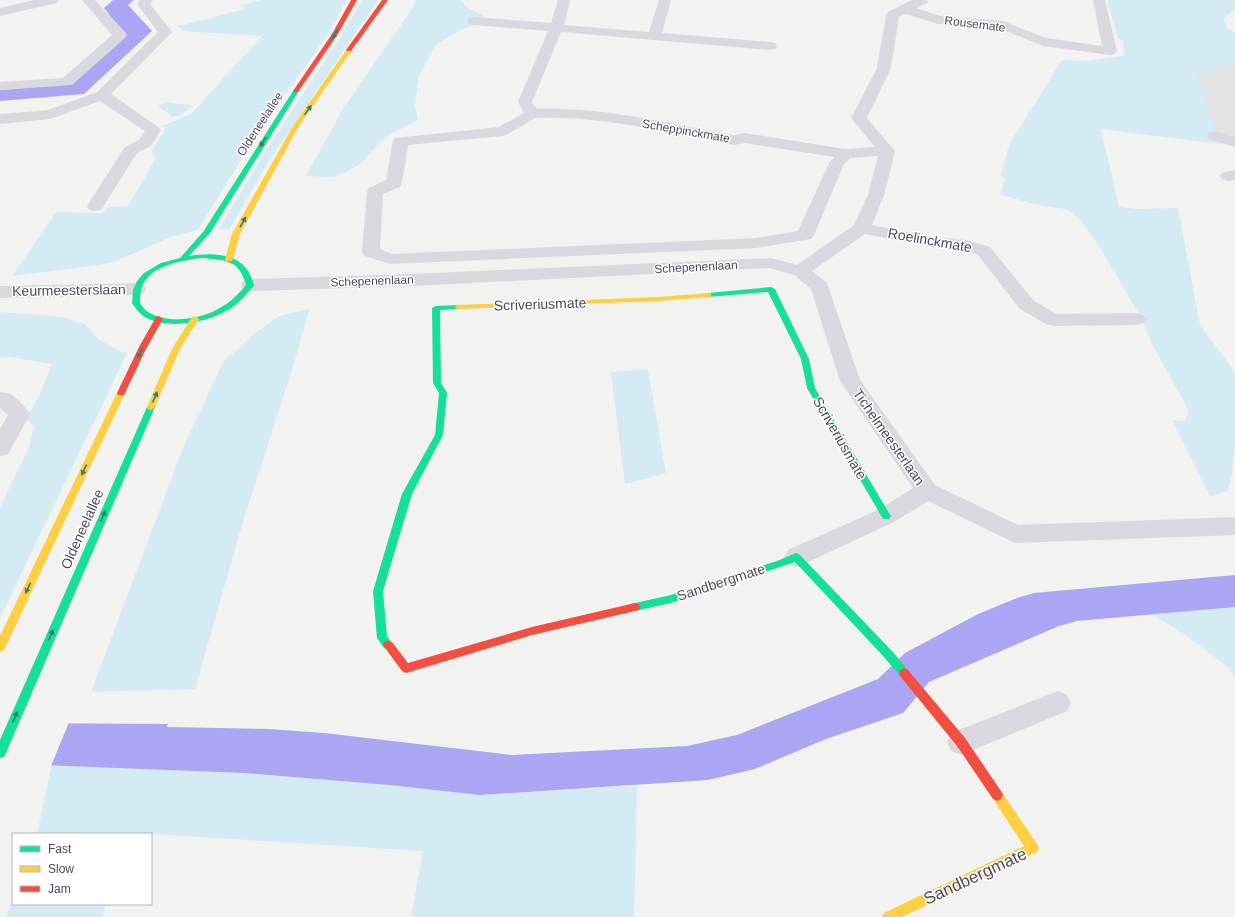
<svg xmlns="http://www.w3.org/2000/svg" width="1235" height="917" font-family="Arial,sans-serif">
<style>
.education{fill:#e4e3e4}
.green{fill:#d4ebf3}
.water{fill:#aba5f3}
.pier{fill:#f2f2f1}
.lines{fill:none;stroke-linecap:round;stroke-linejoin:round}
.street{fill:#dad8de;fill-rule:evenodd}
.fast{fill:#16e098;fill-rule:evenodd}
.slow{fill:#ffcf43;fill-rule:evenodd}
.jam{fill:#f24e42;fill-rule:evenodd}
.oneway{fill:#3b7c74}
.labels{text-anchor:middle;stroke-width:3;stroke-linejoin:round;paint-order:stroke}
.far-street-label{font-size:12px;fill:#4f4660;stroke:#fff}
.street-label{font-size:14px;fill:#4f4660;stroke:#fff}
.near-street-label{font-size:17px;fill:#4f4660;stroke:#fff}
</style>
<rect width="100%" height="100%" fill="#f2f2f1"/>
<polygon class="education" points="1235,59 1235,137 1204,132 1184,69"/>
<g class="green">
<polygon points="261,0 347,0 328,34 245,153 198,230 173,236 114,262 100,265 12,276 56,212 102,213 109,207 128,206 156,158 151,153 166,127 162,126 191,114 262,36 183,31 179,26 245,9 242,5"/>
<polygon points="362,0 378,0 267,164 229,230 219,229 265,152 341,36"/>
<polygon points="416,0 461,0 466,7 483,15 485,21 459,31 436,45 419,75 415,104 418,120 385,137 360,164 345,173 333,177 306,176 343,109 412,9"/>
<polygon points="1107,0 1235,0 1235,8 1224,19 1227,28 1235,33 1235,64 1197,73 1221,144 1101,129 1119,207 1136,209 1178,208 1200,325 1235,372 1235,442 1232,473 1228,491 1210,496 1172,420 1185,421 1189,411 1152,344 1139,314 1099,246 1081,221 1073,213 1066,209 1042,206 1001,195 1005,178 1001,175 1009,145 1062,60 1088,61 1124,56 1123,40 1118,39"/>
<polygon points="166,102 193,106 182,114 173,117 158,106"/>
<polygon points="309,309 295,360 242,525 195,689 91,692 183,448 223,362 254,334 279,316"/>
<polygon points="0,312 62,317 85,324 99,340 122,352 127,353 0,618 0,507 29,448 34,426 26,419 41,392 52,364 10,357 0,358"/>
<polygon points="648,369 666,473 625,484 611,372"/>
<polygon points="1235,607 1235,678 1229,668 1187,636 1152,614"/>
<polygon points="52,764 244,773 389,785 480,795 637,786 634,917 411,917 423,851 151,834 37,834"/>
<polygon points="13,897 13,904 106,904 102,917 6,917"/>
</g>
<g class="water">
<polygon points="113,0 134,0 128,5 152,31 84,94 0,101 0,90 70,84 125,34 104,8"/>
<polygon points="1235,575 1235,607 1077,621 1059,626 929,682 903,713 826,739 755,769 708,780 480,795 389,785 244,773 17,764 0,723 168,724 167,727 269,729 324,733 512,755 687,746 737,735 878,679 905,653 978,614 1017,598 1034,593"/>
</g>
<polygon class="pier" points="70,720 51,766 0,766 0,721"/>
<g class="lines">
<g class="street">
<polygon points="35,0 58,0 57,3 0,16 0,8"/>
<polygon points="82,0 95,0 125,32 127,35 125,38 72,85 0,90 0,82 63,78 112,35"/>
<polygon points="140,0 153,0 150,4 172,32 111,94 158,127 161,130 151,146 137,153 101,210 95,211 89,210 87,206 125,147 139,140 145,131 100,101 50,119 0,124 0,114 48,110 97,92 158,32 137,4"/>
<path d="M558 0H570L564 25 649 32 659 0H671L662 33 770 42 775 43 777 46 775 49 770 50 561 32 532 102 537 109C603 106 669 124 734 135L745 133 845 149 875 147 851 118 877 68 886 15 888 12 912 0H928L927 3 916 8 940 16 1003 21 1046 38 1102 46 1093 0H1105L1117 51 1115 54 1110 55 1043 46 1001 29 938 24 906 14 899 17 891 68 867 118 895 151 884 195 872 225 931 237 966 240 990 247 1034 301 1057 314 1136 313 1143 315 1146 319 1143 323 1136 325 1053 326 1046 324 1020 309 978 255 964 250 931 247 865 234 812 271 826 282 828 286 860 380 935 485 1018 525 1235 517V535L1015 543 928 501 894 522 804 564 796 567 788 564 784 557 788 550 878 510 913 488 840 381 811 289 794 275 770 268 411 286 250 291 243 289 241 285 243 281 250 279 411 274 771 258 797 265 854 225 868 195 878 156 850 158 844 164 814 235 811 239 805 240 756 248 390 264 365 256 362 252 367 192 369 188 386 180 393 141 395 138 499 127 524 113 518 102 548 31 474 25 469 24 467 21 469 18 474 17 551 23ZM535 118C602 115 669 133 734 145L745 143 834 157 829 163 798 231 756 238 392 254 380 249 383 194 400 187 402 183 408 145 503 136 508 134Z"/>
<polygon points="1215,131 1235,137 1235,147 1209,139 1207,136 1209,133"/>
<polygon points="1235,170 1235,180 1228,181 1222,179 1220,176 1222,173"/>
<polygon points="137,283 144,285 146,289 144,293 137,295 0,298 0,286"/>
<path d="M0 392C13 392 23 404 30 414L8 454 0 456V429L8 415 0 408Z"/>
<polygon points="1058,691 1067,695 1071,703 1067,711 961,755 951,751 947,742 951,733"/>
</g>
<g class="fast">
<path d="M296 89 299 91 210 233 189 256C206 253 234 252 246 268 250 273 252 279 254 285L253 287C245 295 238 305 228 310 207 323 163 331 142 315 138 312 135 307 132 303L133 290 137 281 144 273 161 263 180 258 203 232 293 91ZM201 258C224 260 239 259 246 285 239 293 232 301 223 306 204 319 169 325 148 312 145 310 142 306 140 303 140 299 140 294 141 290 147 266 180 261 201 258Z"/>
<polygon points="771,287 775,289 809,359 815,388 889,513 891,516 889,519 883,519 807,388 801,359 768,292 708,297 704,295 708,293"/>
<polygon points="458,305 462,307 461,309 440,310 441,383 447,393 443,435 412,494 383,591 387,636 393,645 392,648 388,649 384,648 377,638 373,591 402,494 435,435 439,393 433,383 432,308 436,306"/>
<polygon points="151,404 155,407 6,753 4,757 0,758 0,740 147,407"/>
<polygon points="796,553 799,554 892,651 908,670 909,673 908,676 904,678 900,676 884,657 795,562 671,603 635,611 631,610 630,607 631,604 635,603 671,595 777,561"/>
</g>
<g class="slow">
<polygon points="347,49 352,50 299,126 240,234 233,259 232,261 226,261 225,259 232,234 293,126"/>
<polygon points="708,293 711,293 711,297 658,301 458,309 454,307 458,305 658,297"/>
<polygon points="195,316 199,319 180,349 155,407 151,410 148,409 147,407 172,349 192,317"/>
<polygon points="121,390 125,393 4,650 0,652 0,636 117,393"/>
<polygon points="997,789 1001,791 1037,844 1039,848 1037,852 902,917 882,917 884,913 1024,846 993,799 991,795 993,791"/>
</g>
<g class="jam">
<polygon points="351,0 357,0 338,34 298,92 294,92 293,91 332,34"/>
<polygon points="382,0 388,0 351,51 347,51 346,50"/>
<polygon points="159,316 163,319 147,347 125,393 124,395 118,395 117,393 139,347 156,317"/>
<polygon points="635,603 639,604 640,607 639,610 635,611 532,635 406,673 402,671 383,645 384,642 388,641 392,642 408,663 532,627"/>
<polygon points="904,668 908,670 965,738 1001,791 1003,795 1001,799 997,801 993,799 957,746 900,676 899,673 900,670"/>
</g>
</g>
<defs><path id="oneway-solid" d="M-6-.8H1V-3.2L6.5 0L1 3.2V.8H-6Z"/></defs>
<g class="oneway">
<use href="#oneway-solid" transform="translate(335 34) rotate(122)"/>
<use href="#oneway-solid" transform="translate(308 110) rotate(-55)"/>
<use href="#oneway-solid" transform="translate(263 142) rotate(123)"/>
<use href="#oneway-solid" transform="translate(243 222) rotate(-61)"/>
<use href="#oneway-solid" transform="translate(140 353) rotate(116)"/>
<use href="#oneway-solid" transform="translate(155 397) rotate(-66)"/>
<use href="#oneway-solid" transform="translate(84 470) rotate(115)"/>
<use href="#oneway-solid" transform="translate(103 516) rotate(-66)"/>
<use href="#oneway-solid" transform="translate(28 588) rotate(115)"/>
<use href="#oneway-solid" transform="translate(51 635) rotate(-66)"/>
<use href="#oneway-solid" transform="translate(15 717) rotate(-67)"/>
</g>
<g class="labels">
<g class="far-street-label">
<text transform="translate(975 24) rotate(7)" y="4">Rousemate</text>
<text transform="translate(260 124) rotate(-57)" y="4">Oldeneelallee</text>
<text transform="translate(686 131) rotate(10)" y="4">Scheppinckmate</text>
<text transform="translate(696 267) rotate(-3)" y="4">Schepenenlaan</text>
<text transform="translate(372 281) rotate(-2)" y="4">Schepenenlaan</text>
</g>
<g class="street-label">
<text transform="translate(930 240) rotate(10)" y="5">Roelinckmate</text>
<text transform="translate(69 290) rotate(-1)" y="5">Keurmeesterslaan</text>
<text transform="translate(540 304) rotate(-2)" y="5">Scriveriusmate</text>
<text transform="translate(889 437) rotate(55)" y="5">Tichelmeesterlaan</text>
<text transform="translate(840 438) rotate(60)" y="5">Scriveriusmate</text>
<text transform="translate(82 529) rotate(-66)" y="5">Oldeneelallee</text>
<text transform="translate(721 582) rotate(-18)" y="5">Sandbergmate</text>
</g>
<g class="near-street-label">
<text transform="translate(975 876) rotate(-25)" y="6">Sandbergmate</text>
</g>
</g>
<rect x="12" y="833" width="140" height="72" fill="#ffffff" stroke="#b9b5bf"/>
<rect x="20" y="846" width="20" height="6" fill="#16e098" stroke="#b9b5bf"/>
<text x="48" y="853" font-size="12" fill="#4f4660">Fast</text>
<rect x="20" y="866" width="20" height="6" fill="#ffcf43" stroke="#b9b5bf"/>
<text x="48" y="873" font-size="12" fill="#4f4660">Slow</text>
<rect x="20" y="886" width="20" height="6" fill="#f24e42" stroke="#b9b5bf"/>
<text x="48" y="893" font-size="12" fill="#4f4660">Jam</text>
</svg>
